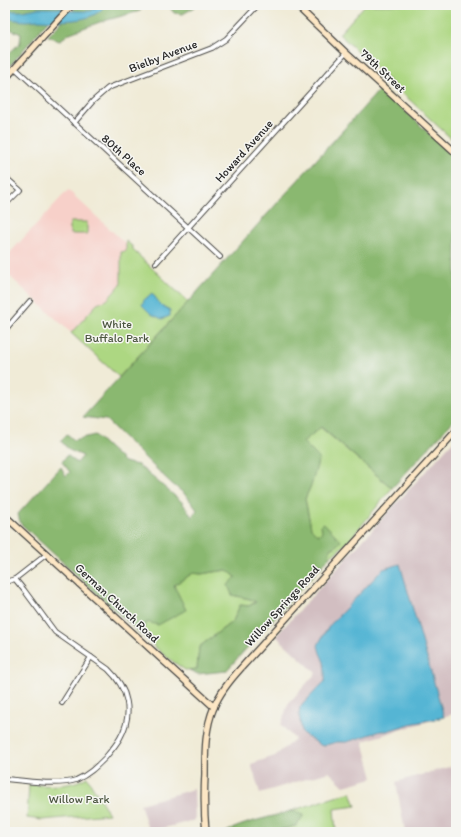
<svg xmlns="http://www.w3.org/2000/svg" width="461" height="837" font-family="Itim,sans-serif">
<style>
.built{fill:#f7d0c9}
.industrial{fill:#d2bec1}
.green{fill:#add782;stroke:#6c8156}
.forest{fill:#8ab870;stroke:#5a724e}
.water{fill:#55b5d4;stroke:#407080}
.lines{fill:none;stroke-linecap:round;stroke-linejoin:round}
.street-casing{stroke:#494845;stroke-width:6}
.secondary-casing{stroke:#494845;stroke-width:8}
.street{stroke:#fff;stroke-width:4}
.secondary{stroke:#fce6c4;stroke-width:5.5}
.labels{text-anchor:middle;stroke-width:3;stroke-linejoin:round;paint-order:stroke}
.street-label{font-size:12px;fill:#2b2b2b;stroke:#f6f6f2}
.park-label{font-size:12px;fill:#4c5641;stroke:#f6f6f2}
</style>
<rect width="100%" height="100%" fill="#f6f6f2"/>
<filter id="ink" filterUnits="userSpaceOnUse"><feTurbulence type="fractalNoise" baseFrequency=".025" numOctaves="2"/><feDisplacementMap in="SourceGraphic" scale="8" xChannelSelector="R" yChannelSelector="G"/><feConvolveMatrix kernelMatrix="1 2 1 2 8 2 1 2 1" color-interpolation-filters="sRGB"/></filter>
<filter id="wash" filterUnits="userSpaceOnUse"><feTurbulence type="fractalNoise" baseFrequency=".012" numOctaves="4" result="noise"/><feDisplacementMap in="SourceGraphic" scale="16" xChannelSelector="R" yChannelSelector="G"/><feGaussianBlur stdDeviation="0.9" result="paint"/><feColorMatrix in="noise" values="0 0 0 0 0 0 0 0 0 0 0 0 0 0 0 0 0 1.4 0 .05"/><feComposite in="paint" operator="in"/></filter>
<g filter="url(#wash)">
<rect width="100%" height="100%" fill="#f0ebd7"/>
<polygon class="built" points="68,190 188,302 119,377 5,272 5,258"/>
<g class="industrial">
<polygon points="456,438 456,713 363,741 373,778 344,786 329,772 260,793 251,764 275,756 295,739 281,725 288,704 316,673 276,636"/>
<polygon points="456,765 456,832 405,832 396,782"/>
<polygon points="194,789 195,820 149,832 140,804"/>
</g>
<g class="green">
<polygon points="365,5 456,5 456,143 339,34"/>
<rect x="70" y="222" width="17" height="12"/>
<polygon points="126,241 132,246 134,251 188,302 119,377 71,333 97,304 107,300 121,284 121,252 126,251"/>
<polygon points="320,427 392,488 348,542 329,558 330,549 335,547 323,532 317,535 311,528 305,499 312,483 303,442"/>
<polygon points="227,570 236,577 232,595 250,599 256,601 249,606 240,605 233,621 199,647 197,669 185,670 164,655 141,634 147,622 174,585 193,573 201,574"/>
<path d="M87 777 109 814 42 820 27 818 29 785C49 785 69 788 87 777Z"/>
<polygon points="351,792 356,806 334,809 336,832 277,832 278,830 296,826 304,815 291,811"/>
</g>
<g class="forest">
<polygon points="7,5 63,5 46,23 10,66 5,59 5,57 20,43 21,34 5,27 5,6"/>
<polygon points="78,5 147,5 142,7 140,11 100,22 70,33 59,41 48,36"/>
<polygon points="168,5 195,5 195,7 183,14 174,13"/>
<polygon points="381,88 456,159 456,418 392,488 321,427 303,442 319,458 312,483 305,499 311,528 318,535 322,532 321,525 324,523 341,541 335,547 330,549 329,558 226,671 198,674 189,670 197,669 199,647 233,621 240,605 249,606 256,602 250,599 232,595 228,585 236,577 227,570 201,574 193,573 174,585 186,610 158,625 147,622 141,634 20,523 18,514 61,467 66,476 70,472 62,462 67,455 77,463 83,456 69,450 61,441 67,434 74,440 95,435 124,462 138,465 182,502 192,517 197,510 186,495 171,483 106,420 83,417 188,302"/>
<path d="M291 811 304 815 296 826 278 830 277 832H226C243 822 272 817 291 811Z"/>
</g>
<g class="water">
<path d="M98 5H105C94 24 58 21 39 20 35 20 31 21 26 21 19 21 12 19 5 18V11H22L38 8H59L72 11H91L96 8Z"/>
<polygon points="152,293 161,305 170,310 170,316 162,319 151,314 142,305 144,300"/>
<polygon points="400,564 444,717 410,724 387,731 381,731 347,742 337,742 322,746 302,733 299,714 300,707 325,681 325,673 324,662 320,653 318,646 319,643 324,634 330,625 383,569"/>
</g>
</g>
<g filter="url(#ink)">
<g class="lines">
<defs>
<g id="street">
<polyline points="15,68 220,257"/>
<polyline points="74,123 93,101 108,88 212,48 226,39 258,5"/>
<polyline points="5,177 20,190 5,205"/>
<polyline points="156,263 346,53"/>
<polyline points="5,330 30,301"/>
<polyline points="5,582 15,579 47,554"/>
<polyline points="62,703 91,657"/>
<path d="M5 779C24 781 58 786 76 780 88 775 96 767 105 758 110 752 116 745 120 738 134 713 128 688 108 669L55 632 24 590 15 579"/>
</g>
<g id="secondary">
<polyline points="296,5 346,53 456,153"/>
<polyline points="5,79 72,5"/>
<polyline points="5,516 214,707"/>
<path d="M206 832C204 813 204 793 205 774 205 751 205 728 214 707 220 692 231 679 242 667L456 431"/>
</g>
</defs>
<use href="#street" class="street-casing"/>
<use href="#secondary" class="secondary-casing"/>
<use href="#street" class="street"/>
<use href="#secondary" class="secondary"/>
</g>
</g>
<g class="labels">
<g class="street-label">
<text transform="translate(163 56) rotate(-21)" y="4">Bielby Avenue</text>
<text transform="translate(383 71) rotate(43)" y="4">79th Street</text>
<text transform="translate(244 151) rotate(-48)" y="4">Howard Avenue</text>
<text transform="translate(124 155) rotate(42)" y="4">80th Place</text>
<text transform="translate(117 603) rotate(43)" y="4">German Church Road</text>
<text transform="translate(282 606) rotate(-48)" y="4">Willow Springs Road</text>
</g>
<g class="park-label">
<text x="117" y="328">White<tspan x="117" dy="14">Buffalo Park</tspan></text>
<text x="79" y="803">Willow Park</text>
</g>
</g>
<rect width="461" height="837" fill="none" stroke="#f6f6f2" stroke-width="20"/>
</svg>
